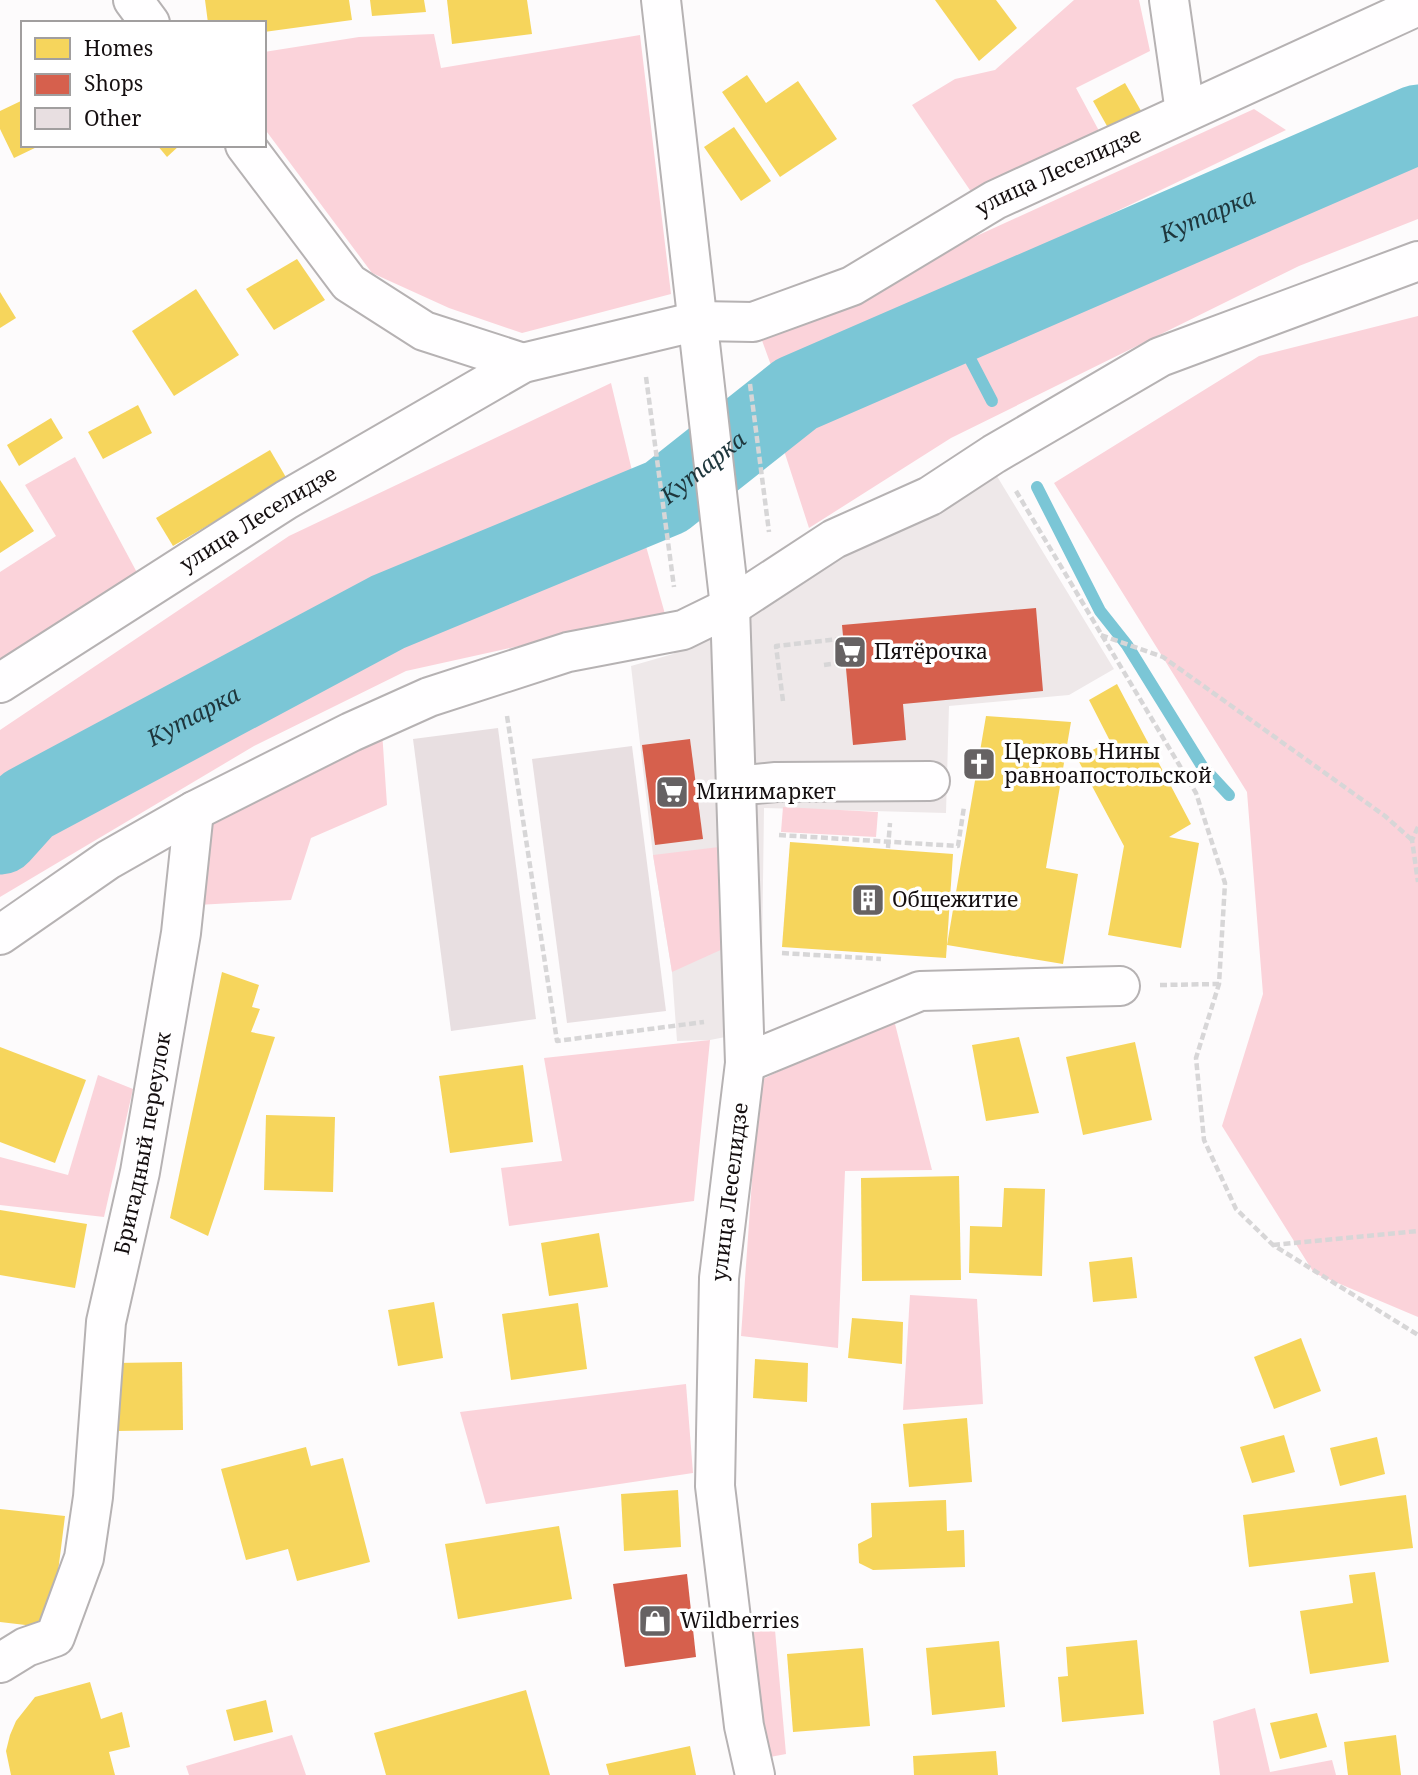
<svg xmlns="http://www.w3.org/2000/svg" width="1418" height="1775" font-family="'Noto Serif',serif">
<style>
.built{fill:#eee8e9}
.green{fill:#fbd3da}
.homes{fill:#f6d55c}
.shops{fill:#d6604d}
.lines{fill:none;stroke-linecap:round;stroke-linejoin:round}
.stream{stroke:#7bc6d6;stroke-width:12}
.river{stroke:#7bc6d6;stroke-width:79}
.building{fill:#e8dfe1}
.minor-casing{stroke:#b6b2b3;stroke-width:42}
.path{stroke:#d7d6d7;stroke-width:4.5;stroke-dasharray:7 3.5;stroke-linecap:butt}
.minor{stroke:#fffeff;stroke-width:38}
.labels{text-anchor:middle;stroke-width:7;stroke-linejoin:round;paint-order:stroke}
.street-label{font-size:21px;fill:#150f10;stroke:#fff}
.poi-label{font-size:21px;fill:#150f10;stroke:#fff;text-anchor:start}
.water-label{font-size:23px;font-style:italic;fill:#1e363c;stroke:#fff}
</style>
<rect width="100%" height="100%" fill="#fdfbfc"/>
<polygon class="built" points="992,468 1114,669 1069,695 949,706 946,813 764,808 761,1030 710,1040 677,1041 672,972 653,855 631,666 673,654 778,599 869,536"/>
<g class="green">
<polygon points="1074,0 1139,0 1150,51 1076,88 1105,142 976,199 912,105 955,79 995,70"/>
<polygon points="434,34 441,68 640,35 671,294 522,333 449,308 372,273 264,128 264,52 359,37"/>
<polygon points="1254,109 1286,130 1042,247 776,379 760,335"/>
<polygon points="1418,150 1418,219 1299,266 951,438 809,528 778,432 823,406"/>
<polygon points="1418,316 1418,1317 1314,1273 1222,1126 1263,994 1247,792 1054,483 1259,356"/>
<polygon points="611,383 634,479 513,521 67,743 0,804 0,730 289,536"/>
<polygon points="75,457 141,580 0,670 0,572 56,536 25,485"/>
<polygon points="642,532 665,614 406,671 254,746 0,897 0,851 28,818 387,637"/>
<polygon points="382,731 387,805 311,838 291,900 197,905 207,815"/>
<polygon points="783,807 878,812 876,837 781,832"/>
<polygon points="719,847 725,948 672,972 653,855"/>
<polygon points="893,1016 932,1170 845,1171 838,1348 741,1336 759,1081"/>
<polygon points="710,1040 694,1201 509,1226 501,1168 562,1161 544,1058"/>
<polygon points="98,1075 133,1089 104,1217 0,1205 0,1157 68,1175"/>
<polygon points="910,1295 977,1299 983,1404 903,1410"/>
<polygon points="686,1384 693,1473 486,1504 460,1412"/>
<polygon points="775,1630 786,1754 759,1759 742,1633"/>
<polygon points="1255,1708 1270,1772 1332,1760 1336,1775 1220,1775 1213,1721"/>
<polygon points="292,1735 306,1775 189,1775 186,1766"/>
</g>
<g class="homes">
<polygon points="205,0 349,0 352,20 264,32 264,23 208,23"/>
<polygon points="370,0 424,0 426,12 372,16"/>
<polygon points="447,0 527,0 532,34 452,44"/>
<polygon points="935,0 996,0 1017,28 979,61"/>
<polygon points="747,75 766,103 798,81 837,139 780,177 722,92"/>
<polygon points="1125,83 1144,116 1112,135 1093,101"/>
<polygon points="23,100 23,145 41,145 14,158 0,129 0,111"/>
<polygon points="734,127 771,181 741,201 704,147"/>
<polygon points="157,145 180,145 167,157"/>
<polygon points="297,259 325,300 274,330 246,289"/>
<polygon points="196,289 239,355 174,396 132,331"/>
<polygon points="0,292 16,318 0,328"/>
<polygon points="138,405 152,433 103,459 88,432"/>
<polygon points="51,418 63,438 19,466 7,445"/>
<polygon points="270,450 287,479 173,546 156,518"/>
<polygon points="0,480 34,531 0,553"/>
<polygon points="1117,684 1191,824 1169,837 1199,843 1181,948 1108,935 1124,846 1077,758 1110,741 1089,700"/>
<polygon points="986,716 1071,722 1046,868 1078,874 1063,964 947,945"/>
<polygon points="790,842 953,854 946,958 782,947"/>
<polygon points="222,972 259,985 252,1007 260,1009 251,1032 275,1037 208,1236 170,1218"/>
<polygon points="1019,1037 1039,1113 986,1121 972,1045"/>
<polygon points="1135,1042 1152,1120 1083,1135 1066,1057"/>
<polygon points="0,1047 86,1080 55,1163 0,1142"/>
<polygon points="523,1065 533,1142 450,1153 439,1076"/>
<polygon points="266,1115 335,1117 333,1192 264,1190"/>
<polygon points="959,1176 961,1280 862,1281 861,1178"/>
<polygon points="1004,1188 1045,1189 1042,1276 969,1273 970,1226 1002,1227"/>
<polygon points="0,1210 87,1224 75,1288 0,1275"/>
<polygon points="599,1233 608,1287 549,1296 541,1243"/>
<polygon points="1132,1257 1137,1298 1093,1302 1089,1262"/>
<polygon points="434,1302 443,1358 398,1366 388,1310"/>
<polygon points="578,1303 587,1369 511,1380 502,1314"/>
<polygon points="852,1318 903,1322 902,1364 848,1358"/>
<polygon points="1301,1338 1321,1391 1274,1409 1254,1357"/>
<polygon points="755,1359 808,1363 807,1402 753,1398"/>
<polygon points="182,1362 183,1430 115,1431 114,1363"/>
<polygon points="967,1418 972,1482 909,1487 903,1424"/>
<polygon points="1284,1435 1295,1472 1252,1483 1240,1447"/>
<polygon points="1377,1437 1385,1474 1340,1486 1330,1448"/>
<polygon points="306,1447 311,1466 343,1458 370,1562 297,1581 288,1549 246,1560 221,1469"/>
<polygon points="678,1490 681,1547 624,1551 621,1494"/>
<polygon points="1406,1495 1413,1548 1249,1567 1243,1515"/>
<polygon points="946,1500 947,1531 964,1530 965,1567 873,1570 859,1563 858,1544 872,1537 871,1503"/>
<polygon points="0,1509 65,1516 51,1628 0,1622"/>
<polygon points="559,1526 572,1599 458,1619 445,1544"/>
<polygon points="1375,1572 1389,1662 1310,1674 1300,1611 1353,1603 1349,1575"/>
<polygon points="1137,1640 1144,1714 1062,1722 1058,1677 1068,1676 1066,1647"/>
<polygon points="999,1641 1005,1707 932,1715 926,1648"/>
<polygon points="863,1648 870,1726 793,1732 787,1654"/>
<polygon points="90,1682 101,1719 122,1712 130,1747 109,1752 115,1775 11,1775 6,1751 10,1735 16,1721 35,1697"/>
<polygon points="526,1690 550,1775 386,1775 374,1733"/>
<polygon points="266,1700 273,1732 234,1741 226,1710"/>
<polygon points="1317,1713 1327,1747 1280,1759 1270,1723"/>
<polygon points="1396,1735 1401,1775 1348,1775 1344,1742"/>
<polygon points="690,1746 696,1775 609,1775 606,1764"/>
<polygon points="996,1751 998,1775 914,1775 913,1756"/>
</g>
<g class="shops">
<polygon points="1036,608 1043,691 903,704 906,740 853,745 842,625"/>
<polygon points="690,739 703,839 655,845 642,745"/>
<polygon points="687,1574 696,1657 625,1667 613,1584"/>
</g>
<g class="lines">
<g class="stream">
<polyline points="953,326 992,401"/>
<polyline points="1037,487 1100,611 1127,645 1202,766 1229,795"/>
</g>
<path class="river" id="s1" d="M0 835 27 805 388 612 666 497 796 394 1418 124"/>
</g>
<g class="building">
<polygon points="498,728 536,1019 451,1031 413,739"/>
<polygon points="632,746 666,1011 567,1023 532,759"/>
</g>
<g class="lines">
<defs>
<g id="minor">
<polyline points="133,0 150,23"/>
<polyline points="661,0 730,607 745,1063 719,1278 715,1486 744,1726 755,1775"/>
<polyline points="1169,0 1185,112"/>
<polyline points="245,145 349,283 424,331 523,363"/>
<path id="s2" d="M0 683 286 500 523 363 698 321 753 322 852 286 995 200 1418 6"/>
<polyline points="736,786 776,782 930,781"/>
<polyline points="0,935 108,860 194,811 351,732 429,697 568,652 683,630 730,607 834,539 930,496 994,454 1160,357 1418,261"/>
<polyline points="745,1063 920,991 1120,986"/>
<path id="s3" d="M0 1663 26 1647 55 1637 84 1558 93 1497 106 1322 140 1172 181 933 194 811"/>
</g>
</defs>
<use href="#minor" class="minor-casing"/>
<g class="path">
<polyline points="646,377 674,587"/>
<polyline points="750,384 769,532"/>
<polyline points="1016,491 1196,793 1225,883 1219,984 1196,1058 1204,1140 1236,1209 1273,1245 1418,1335"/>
<polyline points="1101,635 1163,657 1385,816 1412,840"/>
<polyline points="824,665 846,662"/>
<polyline points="783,701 776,646 839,639 842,663"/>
<polyline points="507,716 557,1041 704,1022"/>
<polyline points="1418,827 1412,840 1418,882"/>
<polyline points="779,835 958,846 964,807"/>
<polyline points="888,848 890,823"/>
<polyline points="782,953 881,959"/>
<polyline points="1160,985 1219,984"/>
<polyline points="1273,1245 1418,1231"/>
</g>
<use href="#minor" class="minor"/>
</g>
<defs>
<symbol id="supermarket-square" viewBox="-11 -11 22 22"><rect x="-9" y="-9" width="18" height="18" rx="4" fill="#666263" stroke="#fff"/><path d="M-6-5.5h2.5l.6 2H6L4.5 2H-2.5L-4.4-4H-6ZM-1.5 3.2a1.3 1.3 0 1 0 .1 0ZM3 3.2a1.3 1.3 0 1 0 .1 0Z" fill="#fff"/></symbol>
<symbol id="church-square" viewBox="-11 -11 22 22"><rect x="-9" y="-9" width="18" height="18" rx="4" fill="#666263" stroke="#fff"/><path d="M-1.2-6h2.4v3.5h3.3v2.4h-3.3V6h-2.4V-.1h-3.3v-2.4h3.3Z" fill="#fff"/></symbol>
<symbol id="building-square" viewBox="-11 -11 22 22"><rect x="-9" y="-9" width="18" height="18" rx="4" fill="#666263" stroke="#fff"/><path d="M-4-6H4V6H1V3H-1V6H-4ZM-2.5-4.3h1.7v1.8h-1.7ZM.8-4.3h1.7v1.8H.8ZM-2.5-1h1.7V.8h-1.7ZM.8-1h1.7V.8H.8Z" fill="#fff"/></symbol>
<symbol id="shop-square" viewBox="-11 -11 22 22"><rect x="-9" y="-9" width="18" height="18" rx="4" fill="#666263" stroke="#fff"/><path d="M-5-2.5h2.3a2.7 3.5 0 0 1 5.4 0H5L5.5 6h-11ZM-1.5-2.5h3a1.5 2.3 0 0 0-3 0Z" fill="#fff"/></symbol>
</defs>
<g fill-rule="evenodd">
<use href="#supermarket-square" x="831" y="633" width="38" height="38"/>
<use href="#church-square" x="960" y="745" width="38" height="38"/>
<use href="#supermarket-square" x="653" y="773" width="38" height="38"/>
<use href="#building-square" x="849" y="881" width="38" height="38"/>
<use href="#shop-square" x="636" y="1602" width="38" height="38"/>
</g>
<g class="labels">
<g class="street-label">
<text dy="7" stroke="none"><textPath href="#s2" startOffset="1190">улица Леселидзе</textPath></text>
<text dy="7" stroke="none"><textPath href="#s2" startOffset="306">улица Леселидзе</textPath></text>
<text dy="7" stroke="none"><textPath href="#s3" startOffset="565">Бригадный переулок</textPath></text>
<text transform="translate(730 1192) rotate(-83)" y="7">улица Леселидзе</text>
</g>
<g class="poi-label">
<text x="874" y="659">Пятёрочка</text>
<text x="1004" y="759">Церковь Нины<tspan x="1004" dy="24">равноапостольской</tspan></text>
<text x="696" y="799">Минимаркет</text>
<text x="892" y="907">Общежитие</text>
<text x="680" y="1628">Wildberries</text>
</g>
<g class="water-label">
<text dy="8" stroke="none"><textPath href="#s1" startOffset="1365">Кутарка</textPath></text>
<text dy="8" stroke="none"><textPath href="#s1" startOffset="798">Кутарка</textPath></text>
<text dy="8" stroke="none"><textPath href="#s1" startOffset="229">Кутарка</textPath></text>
</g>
</g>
<rect x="21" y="21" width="245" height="126" fill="#ffffff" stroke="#a19f9f" stroke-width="2"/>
<rect x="35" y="38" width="35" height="21" fill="#f6d55c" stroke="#a19f9f" stroke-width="2"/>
<text x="84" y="56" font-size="21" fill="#150f10">Homes</text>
<rect x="35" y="74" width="35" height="21" fill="#d6604d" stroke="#a19f9f" stroke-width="2"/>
<text x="84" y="91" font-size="21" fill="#150f10">Shops</text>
<rect x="35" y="108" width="35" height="21" fill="#e8dfe1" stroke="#a19f9f" stroke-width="2"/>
<text x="84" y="126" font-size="21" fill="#150f10">Other</text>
</svg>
